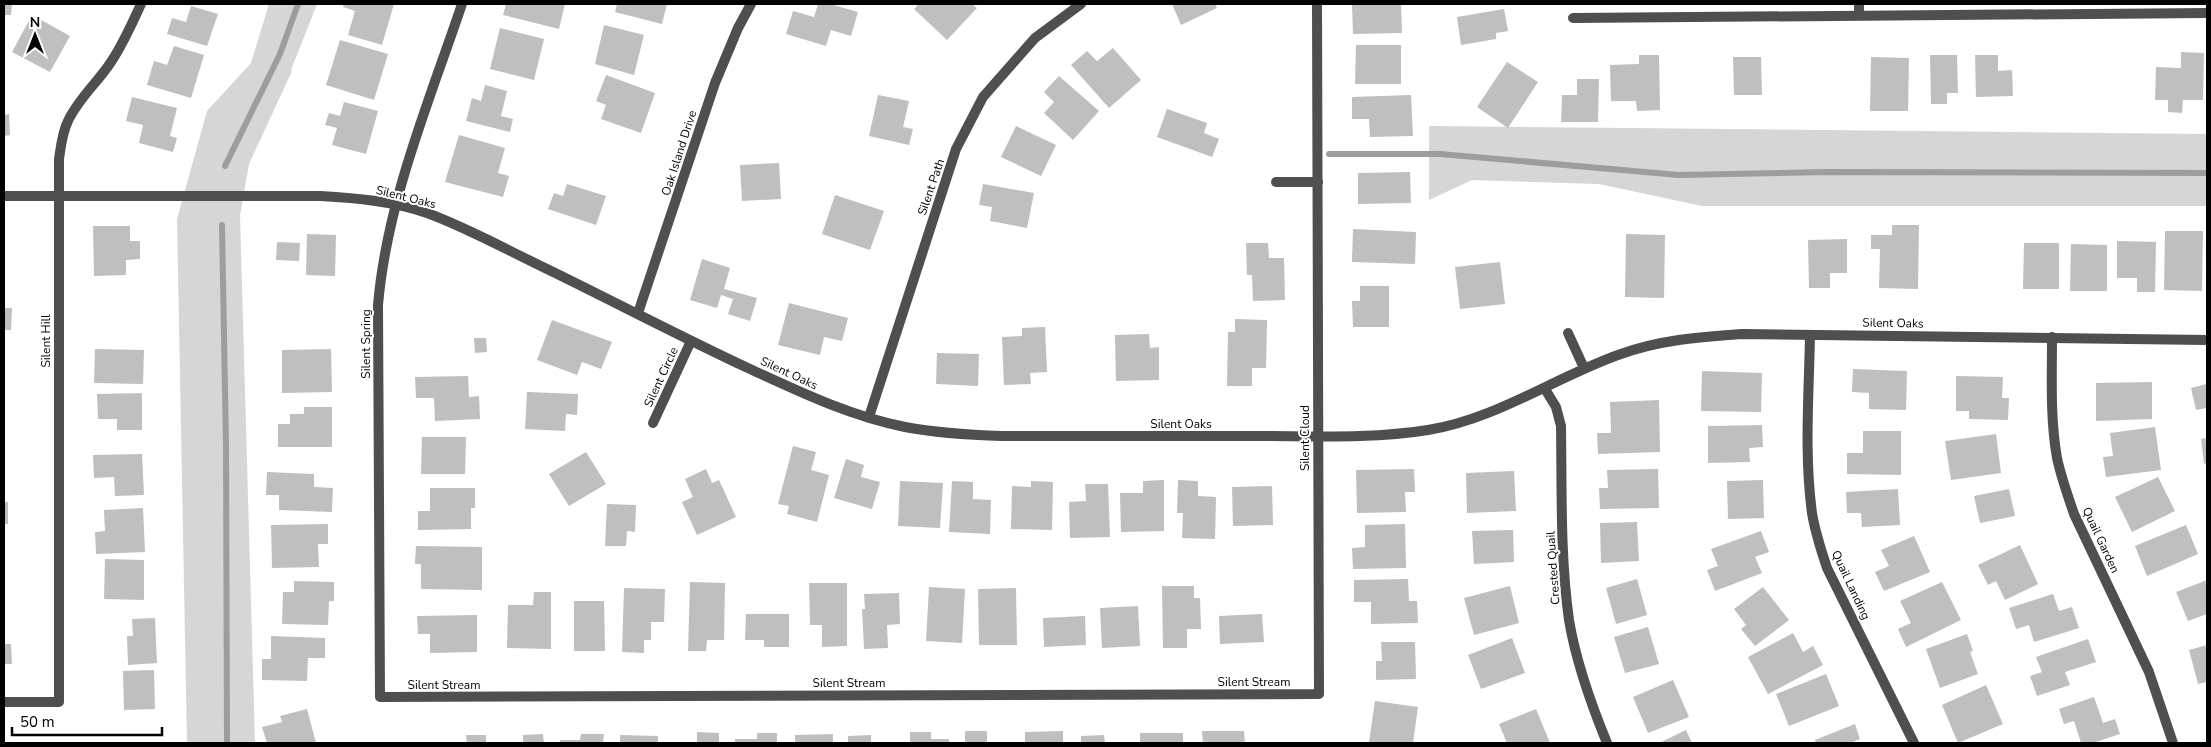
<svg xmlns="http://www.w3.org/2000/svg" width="2211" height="747" font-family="'Nunito Sans',sans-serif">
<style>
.green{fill:#d6d6d6}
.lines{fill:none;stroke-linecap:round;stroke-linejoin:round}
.stream{stroke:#9d9d9d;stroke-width:6}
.building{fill:#bfbfbf}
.minor{stroke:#4f4f4f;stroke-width:10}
.tertiary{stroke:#4f4f4f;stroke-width:10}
.labels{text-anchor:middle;stroke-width:4;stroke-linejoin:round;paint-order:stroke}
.street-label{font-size:12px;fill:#000;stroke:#fff}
</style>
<rect width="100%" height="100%" fill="#fff"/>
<g class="green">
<polygon points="269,4 317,4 291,70 292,71 249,164 240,215 255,743 187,743 177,219 207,111 251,63"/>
<polygon points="1429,126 2207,134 2207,206 1702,206 1599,184 1472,180 1429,200"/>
</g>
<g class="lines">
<g class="stream">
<polyline points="1329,154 1440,154 1679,175 1826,172 2207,173"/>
<polyline points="225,166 280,54 298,4"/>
<polyline points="222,225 226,446 227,743"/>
</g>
</g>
<g class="building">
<polygon points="4,4 12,4 11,15 4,15"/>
<polygon points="344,4 394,4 382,45 348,35 355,11 343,7"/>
<polygon points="506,4 565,4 559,29 503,15"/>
<polygon points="617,4 667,4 662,24 615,12"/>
<polygon points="818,4 830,4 858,12 851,36 831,30 826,46 786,34 793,11 814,17"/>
<polygon points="919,4 972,4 977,8 947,40 914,9"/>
<polygon points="1172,4 1215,4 1217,8 1181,25"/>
<polygon points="1352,4 1401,4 1402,33 1353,34"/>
<polygon points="191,6 218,14 207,46 167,34 172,18 186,22"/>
<polygon points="1504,9 1508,31 1496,33 1496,39 1461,45 1457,17"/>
<polygon points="32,15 70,36 50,72 12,52"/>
<polygon points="604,25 644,35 634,75 595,64"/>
<polygon points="500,28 544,39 534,80 490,69"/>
<polygon points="340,40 388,54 374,100 326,85"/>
<polygon points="1356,45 1401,45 1401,84 1355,84"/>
<polygon points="174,46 204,55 191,98 147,85 154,61 167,65"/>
<polygon points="1113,48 1141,80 1109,108 1071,65 1087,51 1097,61"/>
<polygon points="2181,52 2204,53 2203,100 2183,100 2182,113 2168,112 2168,100 2155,100 2156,67 2181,68"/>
<polygon points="1639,55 1659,55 1660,110 1637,111 1636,101 1611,101 1610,65 1639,64"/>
<polygon points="1930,55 1957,55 1958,93 1947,93 1947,104 1931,104"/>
<polygon points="1975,55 1998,55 1998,71 2012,70 2013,96 1976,97"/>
<polygon points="1733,57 1761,57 1762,95 1734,95"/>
<polygon points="1871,57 1909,58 1908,111 1870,111"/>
<polygon points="1507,62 1538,82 1508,128 1477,107"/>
<polygon points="606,75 655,93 641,133 601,119 606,105 596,101"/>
<polygon points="1059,76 1099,111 1073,140 1044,113 1054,102 1044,92"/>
<polygon points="1577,79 1599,79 1598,122 1561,122 1562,95 1577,95"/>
<polygon points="485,85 507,91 501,116 513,119 510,132 466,121 472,98 481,101"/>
<polygon points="878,95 909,101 903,127 913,129 909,145 869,136"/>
<polygon points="1411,95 1413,136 1370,137 1369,119 1352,119 1352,97"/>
<polygon points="132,97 177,108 170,136 177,138 173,152 139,143 143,125 126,121"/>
<polygon points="344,102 378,111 366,154 332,145 337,128 325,125 329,113 340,116"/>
<polygon points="1167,109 1207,123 1204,133 1219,139 1212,157 1157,137"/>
<polygon points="9,114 10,135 4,136 4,115"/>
<polygon points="1016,126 1056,145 1041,176 1001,157"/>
<polygon points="459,135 505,148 498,173 509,176 503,197 445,182"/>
<polygon points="779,163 781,199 742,201 740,165"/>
<polygon points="1410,172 1411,203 1358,204 1358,173"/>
<polygon points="567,184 606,196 596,225 548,209 554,193 563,196"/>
<polygon points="983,184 1034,193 1027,228 990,221 992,207 979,205"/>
<polygon points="835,195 884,211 870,250 822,234"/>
<polygon points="1892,225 1919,225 1918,289 1879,288 1880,249 1871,249 1871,235 1892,235"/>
<polygon points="93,226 130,226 130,241 140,241 140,259 126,260 126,275 94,276"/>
<polygon points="1353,229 1416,232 1415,264 1352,262"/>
<polygon points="2165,231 2203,231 2202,291 2164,290"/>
<polygon points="307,234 336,235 335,276 306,275"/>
<polygon points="1626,234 1665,235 1664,298 1625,297"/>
<polygon points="1847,239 1847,273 1830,273 1830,288 1809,288 1808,240"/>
<polygon points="2117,241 2156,242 2155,292 2137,292 2137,278 2117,278"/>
<polygon points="277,242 300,243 299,261 276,260"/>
<polygon points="1246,243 1268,243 1269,258 1284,258 1285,300 1253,301 1252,275 1247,275"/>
<polygon points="2024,243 2059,243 2059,289 2023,289"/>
<polygon points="2071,244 2107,245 2107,291 2070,291"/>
<polygon points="702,259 730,268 724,289 757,298 750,321 728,314 733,299 721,295 717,308 690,300"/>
<polygon points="1500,262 1505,304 1460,309 1455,267"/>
<polygon points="1360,286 1389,286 1389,327 1353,327 1352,301 1360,301"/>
<polygon points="789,303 848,318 842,341 824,337 820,355 778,345"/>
<polygon points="4,308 12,308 11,330 4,330"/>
<polygon points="1235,319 1267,320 1266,368 1252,368 1252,386 1227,386 1228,332 1235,332"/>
<polygon points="552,320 612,342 601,369 582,362 577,375 537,360"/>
<polygon points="1045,327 1047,372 1030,373 1031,384 1004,385 1002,337 1022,336 1022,328"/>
<polygon points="1149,334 1150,348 1159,347 1159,380 1116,381 1115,335"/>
<polygon points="474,338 486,338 487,352 475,353"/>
<polygon points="95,349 144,350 143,384 94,383"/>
<polygon points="331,349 332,392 282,393 282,350"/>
<polygon points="937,353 979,354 978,386 936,384"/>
<polygon points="1853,369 1907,371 1906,410 1869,409 1869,393 1852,392"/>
<polygon points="1702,371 1762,373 1761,412 1701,411"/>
<polygon points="468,376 469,397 479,396 480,419 435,421 434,398 416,398 415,377"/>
<polygon points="1956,376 2003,377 2002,398 2009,398 2008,420 1969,419 1969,411 1956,411"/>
<polygon points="2152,382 2152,419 2096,421 2096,383"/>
<polygon points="2207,384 2207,412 2206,408 2196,410 2191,388"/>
<polygon points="527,392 578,394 577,415 566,414 565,431 525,429"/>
<polygon points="142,393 142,430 117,430 117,419 98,419 97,394"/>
<polygon points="1659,400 1660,452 1598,454 1597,433 1611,433 1610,402"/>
<polygon points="304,407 332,407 332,447 278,447 278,424 290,424 290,414 304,414"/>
<polygon points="1762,425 1763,447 1749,448 1750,462 1708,463 1708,426"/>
<polygon points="2155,427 2161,470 2106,477 2103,457 2113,456 2110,433"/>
<polygon points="1863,431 1901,431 1901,475 1847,474 1847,453 1863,453"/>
<polygon points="1996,434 2001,473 1951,480 1945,441"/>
<polygon points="422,437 466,437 465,474 421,474"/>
<polygon points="2207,438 2207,463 2204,464 2201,439"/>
<polygon points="793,446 816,452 811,470 829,475 817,522 787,514 789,506 778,504"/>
<polygon points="586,452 606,484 569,506 549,474"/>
<polygon points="142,454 144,495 115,496 114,477 94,478 93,455"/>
<polygon points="846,459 864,465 861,477 880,482 872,509 834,498"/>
<polygon points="706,469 712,483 719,480 736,517 697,535 682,502 693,497 685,479"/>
<polygon points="1414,469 1415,492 1405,492 1406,512 1357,513 1356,470"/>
<polygon points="1658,469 1659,508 1600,509 1599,488 1608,488 1607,470"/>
<polygon points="1514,471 1516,511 1467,513 1466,473"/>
<polygon points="267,472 314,474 314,487 333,488 332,512 279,510 279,495 266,495"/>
<polygon points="2158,477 2175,511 2132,532 2115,497"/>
<polygon points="1164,480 1164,531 1121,532 1120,493 1143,493 1143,481"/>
<polygon points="1178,480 1198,481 1198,496 1216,497 1215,539 1182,538 1183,513 1177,513"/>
<polygon points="1763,480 1764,518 1728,519 1727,481"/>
<polygon points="900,481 943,483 940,528 898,526"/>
<polygon points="952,481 973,482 973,499 991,500 990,534 949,532"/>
<polygon points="1031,481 1053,482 1052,530 1011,529 1012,486 1031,487"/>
<polygon points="1085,484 1108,484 1110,537 1070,538 1069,502 1086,501"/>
<polygon points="1272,486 1273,525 1233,526 1232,487"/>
<polygon points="430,488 475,488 475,508 471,508 471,529 418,530 418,511 430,511"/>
<polygon points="1898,489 1900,525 1862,527 1861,513 1847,513 1846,492"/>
<polygon points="2009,489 2015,516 1980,523 1974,496"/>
<rect x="4" y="502" width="4" height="22"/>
<polygon points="607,504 636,505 635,532 627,531 626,546 605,546"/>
<polygon points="143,508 145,552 96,554 95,532 105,531 104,510"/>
<polygon points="1637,522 1639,561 1601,563 1600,523"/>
<polygon points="328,524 328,544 318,544 319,567 272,568 271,525"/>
<polygon points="1405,524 1406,568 1353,569 1352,548 1365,547 1365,525"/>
<polygon points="2186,525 2198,554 2147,576 2135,546"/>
<polygon points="1513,530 1514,562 1474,564 1472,531"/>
<polygon points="1761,531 1769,552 1755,557 1762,573 1715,591 1707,570 1718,566 1711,549"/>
<polygon points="1914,536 1930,572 1884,591 1875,572 1889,566 1881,550"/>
<polygon points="2020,545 2038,584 2005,600 1996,581 1988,585 1978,565"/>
<polygon points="416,546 482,547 482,590 421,589 421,564 415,564"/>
<polygon points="105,559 144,560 144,600 104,599"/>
<polygon points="1408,579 1409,601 1417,601 1418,623 1371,624 1371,602 1354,602 1354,580"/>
<polygon points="1637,579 1647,615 1616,624 1606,588"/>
<polygon points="2207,580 2207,614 2188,621 2176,592"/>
<polygon points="294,581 334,582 334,601 329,601 328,625 282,624 283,592 294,592"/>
<polygon points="690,582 725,583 724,640 707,640 706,651 688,651"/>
<polygon points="1942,582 1961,620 1906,647 1898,629 1911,623 1900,601"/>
<polygon points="809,583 847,583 847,646 822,647 822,625 810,625"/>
<polygon points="1162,586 1194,586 1194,598 1200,598 1201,629 1187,629 1187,648 1163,648"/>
<polygon points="1510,586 1519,623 1474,635 1464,598"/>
<polygon points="929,587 965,589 962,643 926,641"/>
<polygon points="1763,587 1789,620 1755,646 1741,629 1746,625 1734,609"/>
<polygon points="624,588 665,589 664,622 651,622 651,640 644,640 644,653 622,652"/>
<polygon points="1016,588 1017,645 979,645 978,589"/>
<polygon points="534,592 551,592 551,649 507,648 508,605 533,605"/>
<polygon points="899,593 900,624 887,625 888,648 864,649 862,609 865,609 864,594"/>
<polygon points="2053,594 2059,611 2072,607 2079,628 2034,642 2029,625 2016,629 2009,608"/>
<polygon points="574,601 604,601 605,651 574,651"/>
<polygon points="1138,606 1140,646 1102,648 1100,608"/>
<polygon points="746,614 789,614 789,647 764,647 764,640 745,640"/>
<polygon points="1262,614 1264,642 1220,644 1219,616"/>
<polygon points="477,615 477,652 430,653 430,634 418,634 417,616"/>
<polygon points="1085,616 1086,645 1044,647 1043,618"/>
<polygon points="155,618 157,663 128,665 127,636 133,636 132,619"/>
<polygon points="1648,627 1659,664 1625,673 1614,637"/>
<polygon points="1793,633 1803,652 1813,646 1823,665 1768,694 1748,657"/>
<polygon points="1967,634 1973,651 1970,652 1978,674 1940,688 1926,649"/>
<polygon points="271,636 325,638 325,658 308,658 307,681 262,680 262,659 271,659"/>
<polygon points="1512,638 1525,673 1481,689 1468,655"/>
<polygon points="2088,639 2096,662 2065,672 2070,685 2037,696 2030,676 2042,672 2036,657"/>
<polygon points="1381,642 1415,642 1416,679 1376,680 1376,661 1382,661"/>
<polygon points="4,644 11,644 12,664 4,664"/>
<polygon points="2207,645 2207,682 2198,684 2189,650"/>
<polygon points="154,670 155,709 124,710 123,671"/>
<polygon points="1826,674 1839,706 1789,726 1776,694"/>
<polygon points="1673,680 1689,717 1648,733 1633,697"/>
<polygon points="1986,685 2003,724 1958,743 1942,705"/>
<polygon points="2094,697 2103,723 2115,719 2120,734 2093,743 2081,743 2074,721 2064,724 2059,709"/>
<polygon points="1375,701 1418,707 1413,743 1369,742"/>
<polygon points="307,709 316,743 267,743 262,727 282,722 280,716"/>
<polygon points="1536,709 1550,743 1507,743 1499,724"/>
<polygon points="1855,724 1860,739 1850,743 1816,743 1815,740"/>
<polygon points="1686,730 1692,743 1659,743"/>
<rect x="965" y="731" width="22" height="12"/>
<polygon points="1063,731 1063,743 1025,743 1025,732"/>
<polygon points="1202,731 1244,731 1245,743 1203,743"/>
<polygon points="697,732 719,733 719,743 697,743"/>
<polygon points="910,732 931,732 931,739 949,739 949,743 910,743"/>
<polygon points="757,733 777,733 777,743 735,743 735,739 757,739"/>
<rect x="1140" y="733" width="43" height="10"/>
<polygon points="543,734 544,743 523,743 523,735"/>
<polygon points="581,734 604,734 603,743 560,743 560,740 580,740"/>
<polygon points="833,734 833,743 795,743 795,735"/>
<polygon points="466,735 486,735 486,743 467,743"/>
<polygon points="620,735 658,736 658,743 620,743"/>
<polygon points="871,735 871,743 848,743 848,736"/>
<polygon points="1104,735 1105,743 1081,743 1081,736"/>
</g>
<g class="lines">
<g class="minor">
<path d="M462 4C429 102 387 201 378 305L380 697 1319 694 1317 4"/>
<polyline points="1859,15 1859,4"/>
<polyline points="1573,18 2207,13"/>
<polyline points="1276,182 1318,182"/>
<polyline points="1568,333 1584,368"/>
<path d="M1810 335C1809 394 1804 454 1812 513 1815 532 1821 550 1827 568L1914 743"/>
<path d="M2052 337C2052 378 2050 418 2057 458 2061 477 2068 496 2074 514L2149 672 2173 743"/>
<path d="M1545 389 1556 407 1561 426C1562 490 1560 556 1569 620 1576 662 1591 704 1607 743"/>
<polyline points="869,417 956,149 983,97 1035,38 1081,4"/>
<polyline points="653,423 691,341"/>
<path d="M4 702H59V159C61 146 62 133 68 121 78 99 98 82 111 62 123 44 132 24 141 4"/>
</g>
<g class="tertiary">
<path d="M4 196H320C355 198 393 201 427 213 468 228 507 250 547 269 615 302 681 337 750 369 800 392 850 416 905 427 937 433 969 435 1002 436 1087 436 1172 436 1257 436 1312 436 1373 439 1428 430 1496 419 1554 378 1618 355 1658 340 1699 337 1742 334L2207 340"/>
<polyline points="638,313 715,83 738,28 751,4"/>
</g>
</g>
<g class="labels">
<g class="street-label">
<text transform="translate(679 153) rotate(-72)" y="4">Oak Island Drive</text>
<text transform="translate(931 187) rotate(-71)" y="4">Silent Path</text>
<text transform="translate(406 197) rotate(14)" y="4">Silent Oaks</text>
<text transform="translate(1893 323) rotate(1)" y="4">Silent Oaks</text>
<text transform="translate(46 341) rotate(-90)" y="4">Silent Hill</text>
<text transform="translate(366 344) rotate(-90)" y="4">Silent Spring</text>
<text transform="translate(789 373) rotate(25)" y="4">Silent Oaks</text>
<text transform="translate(661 377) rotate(-65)" y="4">Silent Circle</text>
<text x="1181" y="428">Silent Oaks</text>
<text transform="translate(1305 438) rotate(-90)" y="4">Silent Cloud</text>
<text transform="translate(2101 540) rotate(65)" y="4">Quail Garden</text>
<text transform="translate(1553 568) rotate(-94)" y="4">Crested Quail</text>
<text transform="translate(1851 585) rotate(65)" y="4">Quail Landing</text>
<text x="1254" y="686">Silent Stream</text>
<text x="849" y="687">Silent Stream</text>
<text x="444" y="689">Silent Stream</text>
</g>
</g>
<rect width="2211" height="747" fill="none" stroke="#000000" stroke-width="10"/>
<g transform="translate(35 35)" stroke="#ffffff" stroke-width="4" paint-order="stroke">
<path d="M0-4L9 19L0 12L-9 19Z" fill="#000000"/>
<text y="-8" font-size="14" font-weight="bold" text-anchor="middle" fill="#000000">N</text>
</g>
<path d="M12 727v8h150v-8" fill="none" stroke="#000000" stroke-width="2.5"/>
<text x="20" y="727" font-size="15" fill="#000000" stroke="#ffffff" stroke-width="4" paint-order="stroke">50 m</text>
</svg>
